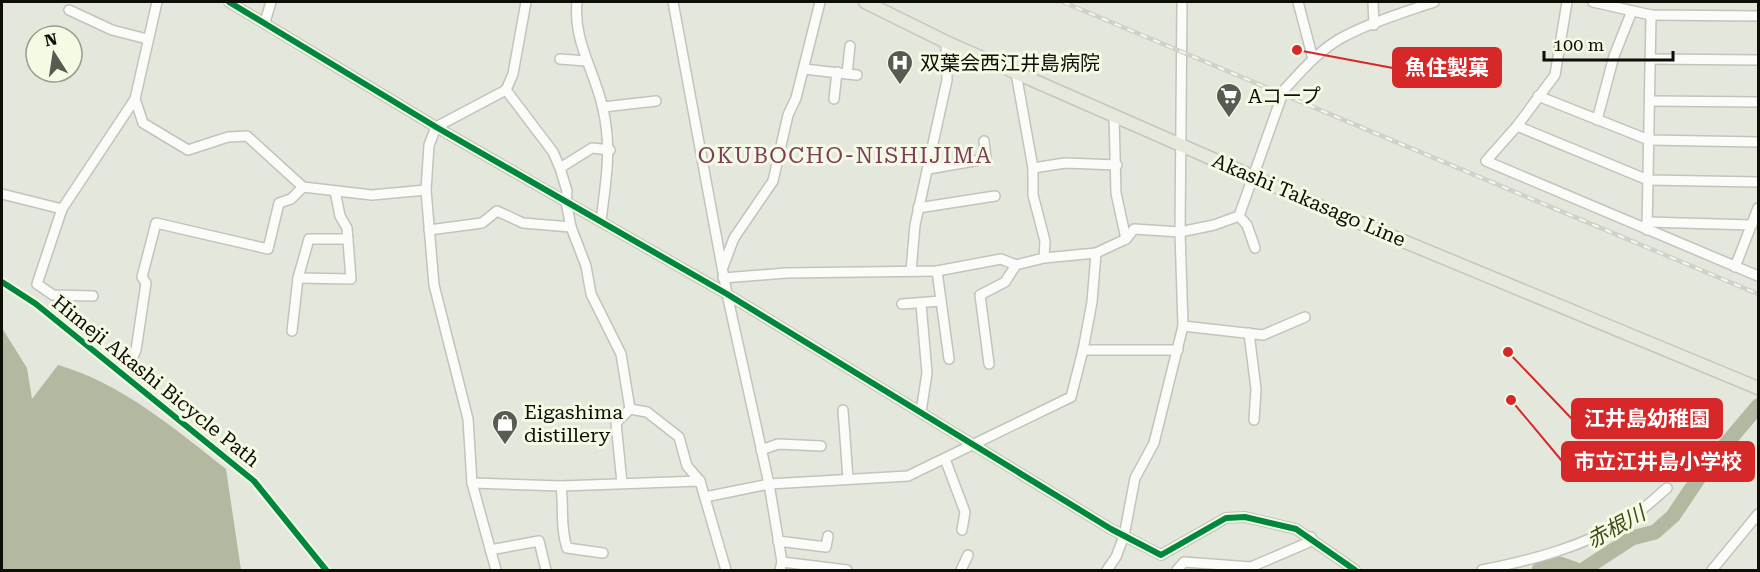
<svg xmlns="http://www.w3.org/2000/svg" width="1760" height="572" font-family="'Roboto Serif','Noto Sans JP',serif">
<style>
.water{fill:#b2b9a0}
.lines{fill:none;stroke-linecap:round;stroke-linejoin:round}
.river{stroke:#b2b9a0;stroke-width:15}
.minor-casing{stroke:#c2c4bb;stroke-width:12}
.major-casing{stroke:#c5c6c1;stroke-width:15}
.minor{stroke:#fbfbfa;stroke-width:9}
.major{stroke:#e5e8da;stroke-width:12}
.rail-casing{stroke:#d0d0cd;stroke-width:4.5}
.rail{stroke:#f4fae3;stroke-width:2;stroke-dasharray:7;stroke-linecap:butt}
.cycleway-casing{stroke:#f4fae3;stroke-width:10}
.cycleway{stroke:#00873e;stroke-width:6}
.labels{text-anchor:middle;stroke-width:6;stroke-linejoin:round;paint-order:stroke}
.poi-label{font-size:20px;fill:#0d0f07;stroke:#f4fae3;text-anchor:start}
.street-label{font-size:20px;fill:#0d0f07;stroke:#f4fae3}
.water-label{font-size:21px;font-style:italic;fill:#424c1a;stroke:#f4fae3}
.quarter-label{font-size:22px;letter-spacing:1.5px;fill:#7e3b5b;stroke:#f4fae3}
.leader{fill:none;stroke:#d62828;stroke-width:2}
.callout-dot{fill:#d62828;stroke:#f4fae3;stroke-width:2}
.callout{fill:#d62828;stroke:#d62828;stroke-width:2}
.callout-label{font-size:21px;text-anchor:middle;font-weight:bold;fill:#fff}
</style>
<rect width="100%" height="100%" fill="#e4e7db"/>
<path class="water" d="M2 328 27 368 32 399 58 365C121 383 175 429 226 469L241 570H2Z"/>
<g class="lines">
<g class="river">
<polyline points="1539,570 1560,564 1577,570"/>
<polyline points="1583,570 1632,538 1655,532 1673,516 1704,470 1758,406"/>
</g>
<defs>
<g id="minor">
<polyline points="229,2 436,127 727,294 1111,529 1161,555 1226,518 1245,517 1296,529 1355,570"/>
<path d="M577 2C573 42 595 71 603 109 612 148 606 181 601 220"/>
<polyline points="673,2 727,294 769,484 782,562 780,570"/>
<polyline points="1298,2 1313,59"/>
<polyline points="1373,2 1374,25"/>
<polyline points="1567,2 1555,75 1517,126 1486,161 1758,276"/>
<polyline points="1593,2 1651,15 1758,16"/>
<polyline points="69,10 112,30 147,39"/>
<polyline points="265,22 271,2"/>
<polyline points="560,59 586,61"/>
<polyline points="1650,59 1758,60"/>
<polyline points="804,69 857,75"/>
<polyline points="1016,73 1033,168 1033,195 1045,241 1044,258"/>
<polyline points="847,74 850,46"/>
<polyline points="506,90 553,152 560,168 567,191 566,202 571,227 586,266 591,294 621,354 630,409 616,423 622,483"/>
<polyline points="1538,96 1649,140 1758,142"/>
<polyline points="135,99 143,123 188,150 228,137 247,136 303,187 372,195 426,190"/>
<polyline points="834,99 837,72"/>
<polyline points="1650,101 1758,102"/>
<polyline points="603,107 656,101"/>
<polyline points="1114,116 1116,193 1126,239"/>
<polyline points="1597,120 1614,56 1632,11"/>
<polyline points="1517,126 1648,180 1758,182"/>
<polyline points="560,168 592,148 610,150"/>
<polyline points="1033,168 1065,163 1117,165"/>
<polyline points="928,169 986,159 984,141"/>
<polyline points="2,194 62,209"/>
<polyline points="918,208 995,196"/>
<polyline points="1239,216 1247,225 1255,248"/>
<polyline points="1647,222 1752,225"/>
<polyline points="429,230 482,223 497,211 523,223 571,227"/>
<polyline points="1647,230 1651,15"/>
<polyline points="723,267 734,238 773,181 788,115 796,98 820,2"/>
<polyline points="1735,267 1758,208"/>
<polyline points="911,271 915,225 947,80 946,42"/>
<polyline points="937,271 949,359"/>
<polyline points="298,278 351,279 347,228 340,216 335,191"/>
<path d="M723 278 786 273 937 271 1001 259 1016 265 1044 258 1096 253 1126 239 1134 229 1180 232 1214 225 1239 216 1284 90C1302 70 1322 47 1347 35 1374 21 1405 12 1434 2"/>
<polyline points="93,296 53,295 37,284 62,209 135,99 157,2"/>
<polyline points="902,304 941,301"/>
<polyline points="921,304 927,373 921,412"/>
<polyline points="1183,326 1263,335 1305,317"/>
<polyline points="292,331 298,278 309,239 348,239"/>
<polyline points="1249,333 1256,389 1254,420"/>
<polyline points="1083,350 1092,302 1096,253"/>
<polyline points="130,364 136,350 146,283 142,277 156,223 268,249 279,203 291,199 303,187"/>
<polyline points="989,364 980,295 1005,282 1016,265"/>
<polyline points="630,409 647,412 679,437 687,466 700,481"/>
<polyline points="843,410 848,479"/>
<polyline points="761,450 778,444 821,446"/>
<polyline points="945,459 965,512 962,530"/>
<polyline points="472,483 561,486 700,481 726,570"/>
<path d="M561 486C564 508 560 527 567 548L603 553"/>
<polyline points="705,497 769,484 908,476 1071,397 1083,350 1178,350"/>
<polyline points="778,541 826,547 828,536"/>
<polyline points="490,550 539,541 546,570"/>
<polyline points="782,562 847,570"/>
<polyline points="496,570 472,483 468,419 434,285 426,190 429,145 436,127 506,90 513,74 526,2"/>
<polyline points="961,570 968,555"/>
<polyline points="1107,570 1116,557 1124,536 1135,478 1154,443 1183,326 1180,232 1182,2"/>
<polyline points="1177,570 1184,562 1251,567 1307,543 1311,537"/>
<path d="M1482 570C1533 560 1582 547 1627 520 1641 512 1654 499 1667 488"/>
<polyline points="1712,570 1758,514"/>
</g>
<polyline id="major" points="865,2 946,42 1338,214 1758,388"/>
</defs>
<use href="#minor" class="minor-casing"/>
<use href="#major" class="major-casing"/>
<use href="#minor" class="minor"/>
<use href="#major" class="major"/>
<defs>
<polyline id="rail" points="1063,2 1758,294"/>
</defs>
<use href="#rail" class="rail-casing"/>
<use href="#rail" class="rail"/>
<defs>
<g id="cycleway">
<polyline points="229,2 436,127 727,294 1111,529 1161,555 1226,518 1245,517 1296,529 1355,570"/>
<polyline points="2,282 36,304 254,481 326,570"/>
</g>
</defs>
<use href="#cycleway" class="cycleway-casing"/>
<use href="#cycleway" class="cycleway"/>
</g>
<defs>
<symbol id="hospital-pin" viewBox="-11 -11 22 30"><path d="M0 17L-7.5 6A9.5 9.5 0 1 1 7.5 6Z" fill="#585b51" stroke="#f4fae3"/><path d="M-5-5h3v3.5h4V-5h3V5h-3V1.5h-4V5h-3Z" fill="#fff"/></symbol>
<symbol id="supermarket-pin" viewBox="-11 -11 22 30"><path d="M0 17L-7.5 6A9.5 9.5 0 1 1 7.5 6Z" fill="#585b51" stroke="#f4fae3"/><path d="M-6-5.5h2.5l.6 2H6L4.5 2H-2.5L-4.4-4H-6ZM-1.5 3.2a1.3 1.3 0 1 0 .1 0ZM3 3.2a1.3 1.3 0 1 0 .1 0Z" fill="#fff"/></symbol>
<symbol id="shop-pin" viewBox="-11 -11 22 30"><path d="M0 17L-7.5 6A9.5 9.5 0 1 1 7.5 6Z" fill="#585b51" stroke="#f4fae3"/><path d="M-5-2.5h2.3a2.7 3.5 0 0 1 5.4 0H5L5.5 6h-11ZM-1.5-2.5h3a1.5 2.3 0 0 0-3 0Z" fill="#fff"/></symbol>
</defs>
<g fill-rule="evenodd">
<use href="#hospital-pin" x="885" y="48" width="30" height="40"/>
<use href="#supermarket-pin" x="1214" y="81" width="30" height="40"/>
<use href="#shop-pin" x="490" y="408" width="30" height="40"/>
</g>
<g class="labels">
<g class="poi-label">
<text x="920" y="70">双葉会西江井島病院</text>
<text x="1248" y="103">Aコープ</text>
<text x="524" y="419">Eigashima<tspan x="524" dy="23">distillery</tspan></text>
</g>
<g class="street-label">
<text transform="translate(1309 200) rotate(23)" y="7">Akashi Takasago Line</text>
<text transform="translate(156 381) rotate(39)" y="7">Himeji Akashi Bicycle Path</text>
</g>
<g class="water-label">
<text transform="translate(1616 527) rotate(-29)" y="7">赤根川</text>
</g>
<g class="quarter-label">
<text x="845" y="163">OKUBOCHO-NISHIJIMA</text>
</g>
</g>
<path class="leader" d="M1297 50L1393 68M1508 352L1572 419M1511 400L1562 461"/>
<g class="callout-dot">
<circle cx="1297" cy="50" r="6"/>
<circle cx="1508" cy="352" r="6"/>
<circle cx="1511" cy="400" r="6"/>
</g>
<g class="callout">
<rect x="1393" y="48" width="108" height="39" rx="6"/>
<rect x="1572" y="399" width="150" height="39" rx="6"/>
<rect x="1562" y="442" width="192" height="39" rx="6"/>
</g>
<g class="callout-label">
<text x="1447" y="75">魚住製菓</text>
<text x="1647" y="426">江井島幼稚園</text>
<text x="1658" y="469">市立江井島小学校</text>
</g>
<rect width="1760" height="572" fill="none" stroke="#0d0f07" stroke-width="6"/>
<g transform="translate(54 54) rotate(348)"><circle r="28" fill="#f4fae3" stroke="#989c8b" stroke-width="1.5"/>
<path d="M0-4.5L10 22L0 15L-10 22Z" fill="#585b51"/>
<text y="-9" font-size="16" font-weight="bold" text-anchor="middle" fill="#0d0f07">N</text>
</g>
<path d="M1544 51v9h129v-9" fill="none" stroke="#0d0f07" stroke-width="3"/>
<text x="1553" y="51" font-size="18" fill="#0d0f07" stroke="#f4fae3" stroke-width="4.5" paint-order="stroke">100 m</text>
</svg>
